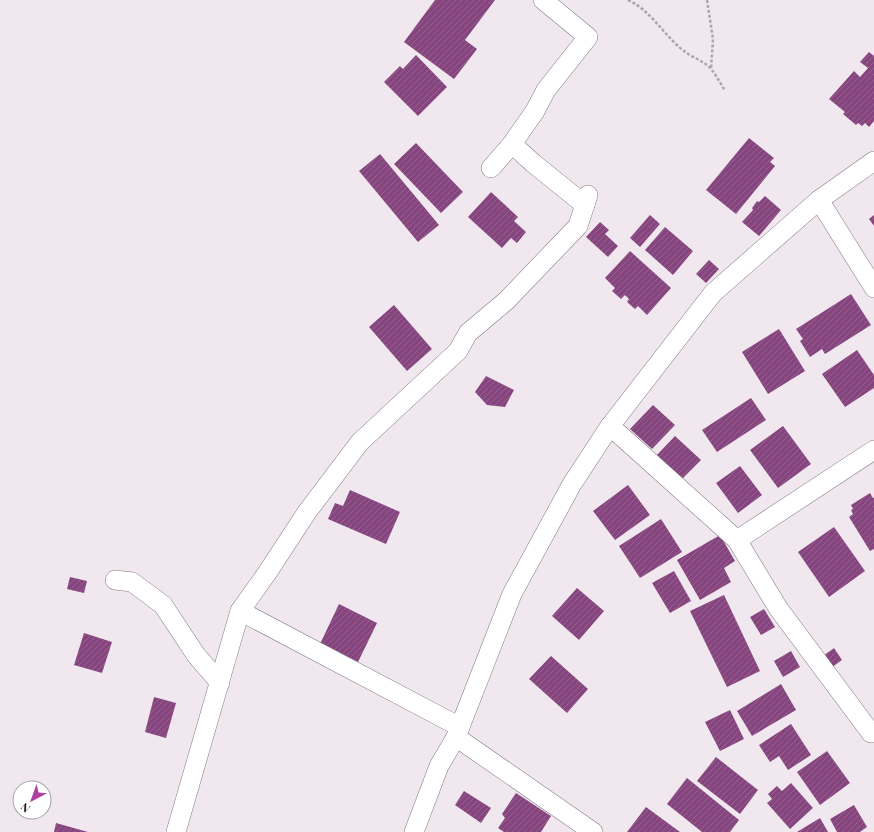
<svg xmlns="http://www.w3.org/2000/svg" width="874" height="832" font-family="'Playfair Display',serif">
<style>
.building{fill:url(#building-hatch)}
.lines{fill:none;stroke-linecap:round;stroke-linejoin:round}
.minor-casing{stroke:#7f787e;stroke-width:20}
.path{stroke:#aca6ab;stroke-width:2.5;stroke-dasharray:3 2;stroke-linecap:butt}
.minor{stroke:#fff;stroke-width:19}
</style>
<defs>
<pattern id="building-hatch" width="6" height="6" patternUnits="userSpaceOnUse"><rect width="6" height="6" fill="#874580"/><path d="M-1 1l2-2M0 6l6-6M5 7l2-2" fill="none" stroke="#94628f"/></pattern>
</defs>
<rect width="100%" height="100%" fill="#f0e8ee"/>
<g class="building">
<polygon points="435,0 495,0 465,40 477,49 454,79 404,42"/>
<polygon points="869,52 874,56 874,121 869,127 865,123 862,126 858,123 856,125 843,114 845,112 829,99 854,71 860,77 868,68 860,62"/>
<polygon points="416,55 447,87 418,116 384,82 400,66 403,69"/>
<polygon points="749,138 774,158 770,162 775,166 736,214 706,190"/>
<polygon points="416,143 463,192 441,213 394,164"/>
<polygon points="380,154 439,225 418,242 359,171"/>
<polygon points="491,192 518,217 514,221 526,232 517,243 511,238 502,248 468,217"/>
<polygon points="765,196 781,210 759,236 742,222 753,210 752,208 757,201 759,202"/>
<polygon points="650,215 660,224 640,247 630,238"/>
<polygon points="874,215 874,226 869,219"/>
<polygon points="600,222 609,230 605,234 618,246 608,257 586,237"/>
<polygon points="665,227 693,251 673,275 645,250"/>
<polygon points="630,251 671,288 647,315 638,306 635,309 627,302 629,299 625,295 621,299 612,291 615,288 605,278"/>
<polygon points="709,260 719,269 706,283 696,274"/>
<polygon points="851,294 871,325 825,354 822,349 810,357 800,341 803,339 796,329"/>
<polygon points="394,305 432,349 407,371 369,327"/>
<polygon points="779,329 805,371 768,394 742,352"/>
<polygon points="857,350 874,375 874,388 845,407 822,374"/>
<polygon points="486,376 514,390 505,407 487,405 475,392"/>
<polygon points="751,398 766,420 717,452 702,430"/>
<polygon points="653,405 675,425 652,449 630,429"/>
<polygon points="783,426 811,464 778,488 750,450"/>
<polygon points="675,436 701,460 682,479 657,455"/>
<polygon points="740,466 762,495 738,513 716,483"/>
<polygon points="628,485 650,515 615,540 593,511"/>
<polygon points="350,490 400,512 386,544 328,519 335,503 343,506"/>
<polygon points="870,493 873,498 874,498 874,549 870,551 849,517 853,514 851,510 853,509 851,505"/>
<polygon points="661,519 682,552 640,578 619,546"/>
<polygon points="834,527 865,571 829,597 798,552"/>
<polygon points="720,535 735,561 724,568 731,582 700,600 677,560"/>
<polygon points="674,571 691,601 670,613 652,583"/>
<polygon points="70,577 87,581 84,593 67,589"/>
<polygon points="577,588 604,611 579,640 552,616"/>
<polygon points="724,595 760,671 727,687 690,611"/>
<polygon points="339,604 377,623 358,662 320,644"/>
<polygon points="764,609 775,627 761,635 750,617"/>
<polygon points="84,633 112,642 102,673 74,665"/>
<polygon points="834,648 842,660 831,668 823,656"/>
<polygon points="791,651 800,667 783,677 774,661"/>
<polygon points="551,656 588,689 567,713 529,679"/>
<polygon points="781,684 796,710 752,736 737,711"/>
<polygon points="154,697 176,703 166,738 145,732"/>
<polygon points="730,710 744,739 720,751 705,722"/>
<polygon points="791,724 811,755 788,770 779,756 770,762 759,745"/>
<polygon points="827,751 850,783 820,805 797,772"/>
<polygon points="716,757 758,790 740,814 697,781"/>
<polygon points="687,778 739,820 730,832 702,832 667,804"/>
<polygon points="791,783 813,808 790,829 767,803 772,799 768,794 777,786 782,791"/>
<polygon points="464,791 491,808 481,823 455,805"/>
<polygon points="516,793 551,816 541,832 504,832 498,828 505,818 502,814"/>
<polygon points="854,805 867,827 860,832 837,832 830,819"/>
<polygon points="646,807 680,832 627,832"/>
<polygon points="820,818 828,832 797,832"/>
<polygon points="56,823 88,832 54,832"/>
</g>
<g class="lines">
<defs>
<g id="minor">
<polyline points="512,144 535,111 546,90 588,37 543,0"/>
<polyline points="491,168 512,144 533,163 585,205"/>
<polyline points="819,200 874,288"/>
<polyline points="610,426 737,540 778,608 871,733 874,733"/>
<polyline points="737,540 874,450"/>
<polyline points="115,580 132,582 163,605 196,655 220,683"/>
<polyline points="240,611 267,573 307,512 360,442 458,351 468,333 506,301 578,226 588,195"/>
<polyline points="456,737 593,832"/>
<polyline points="176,832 240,611 460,727"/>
<polyline points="414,832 439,766 456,737 512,594 572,484 610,426 713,293 819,200 874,161"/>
</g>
</defs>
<use href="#minor" class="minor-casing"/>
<g class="path">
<path d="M628 0C652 11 664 36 684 51 693 58 706 62 712 70 717 77 721 84 725 91"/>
<polyline points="707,0 713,39 711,69"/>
</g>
<use href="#minor" class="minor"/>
</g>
<g transform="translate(32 800) rotate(221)"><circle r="19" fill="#ffffff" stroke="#a5a4a5"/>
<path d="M0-3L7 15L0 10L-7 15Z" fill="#aa40a1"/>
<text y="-6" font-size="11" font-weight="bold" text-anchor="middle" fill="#1e1b1d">N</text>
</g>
</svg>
